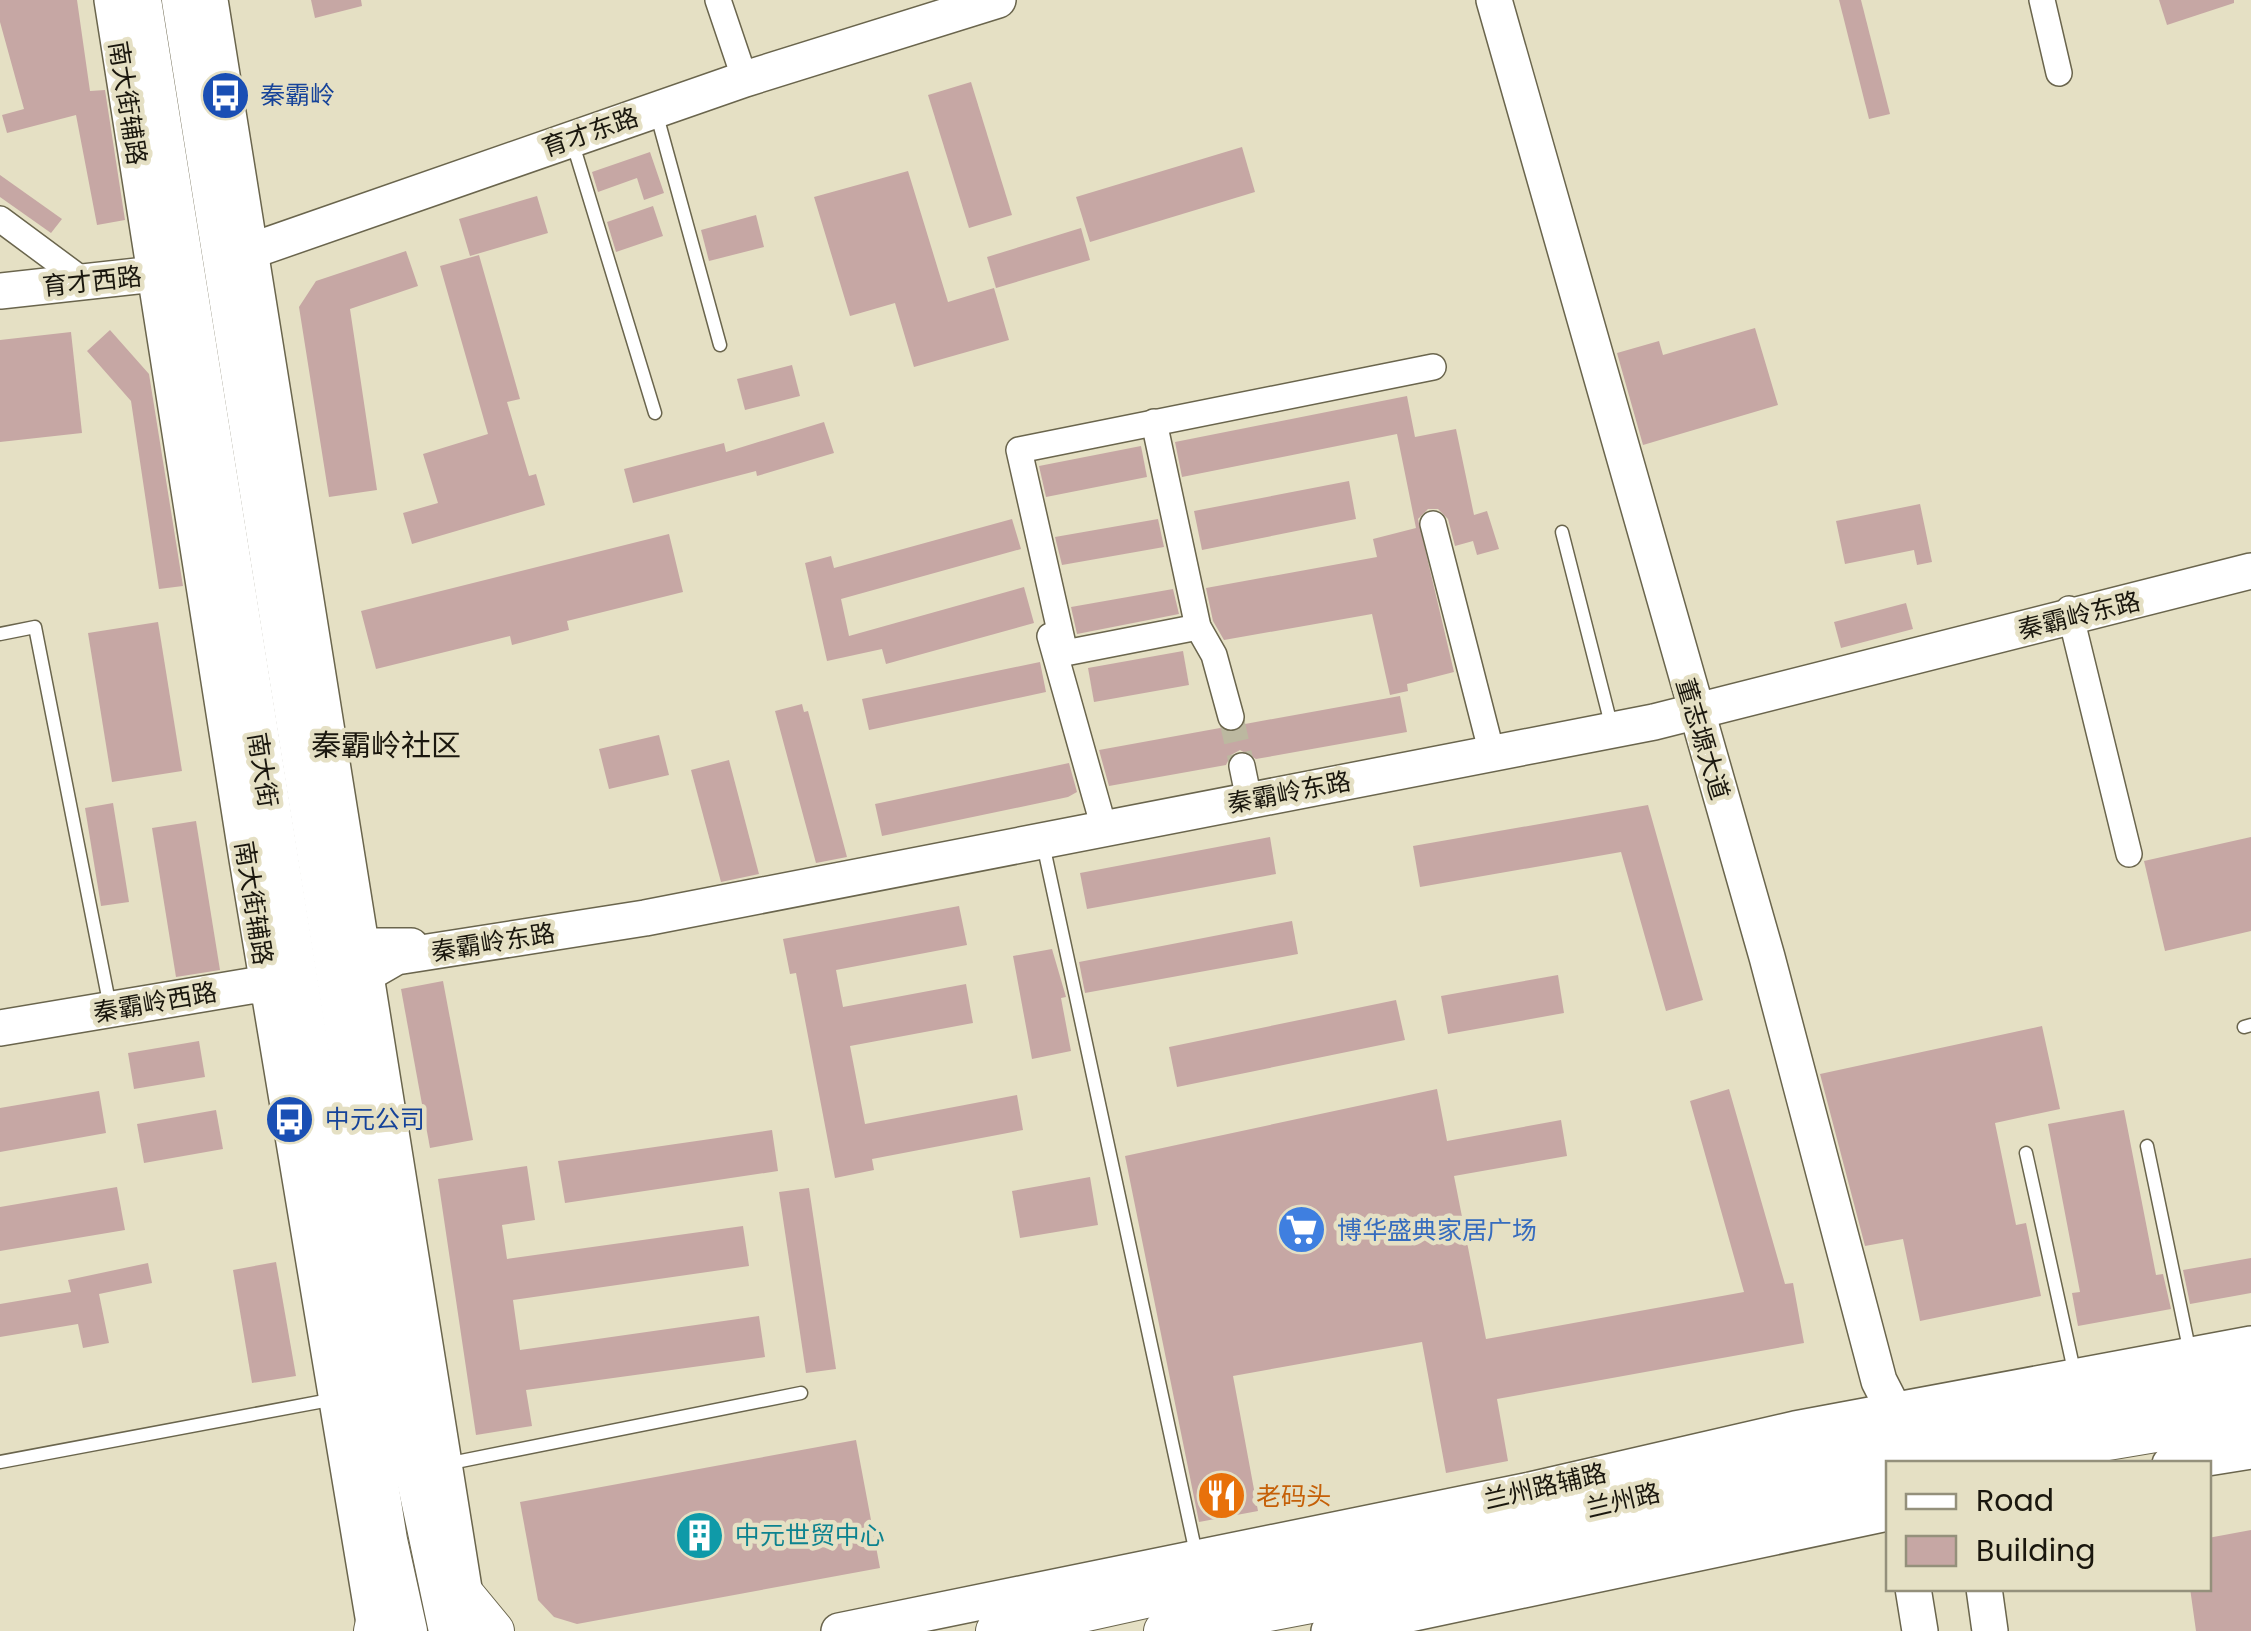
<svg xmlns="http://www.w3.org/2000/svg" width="2251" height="1631" font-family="Poppins,'Noto Sans SC',sans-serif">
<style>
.building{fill:#c6a7a4}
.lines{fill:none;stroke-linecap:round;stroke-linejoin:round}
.street-tunnel{stroke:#bcb8a0;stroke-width:25;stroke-dasharray:25 12;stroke-linecap:butt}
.lane-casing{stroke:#6a654d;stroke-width:15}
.street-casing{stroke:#6a654d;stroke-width:28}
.secondary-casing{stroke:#6a654d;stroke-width:38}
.primary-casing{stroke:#6a654d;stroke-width:42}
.lane{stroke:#fff;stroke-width:12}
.street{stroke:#fff;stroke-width:25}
.secondary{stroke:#fff;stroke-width:35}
.primary{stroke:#fff;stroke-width:40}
.labels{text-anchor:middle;stroke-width:9;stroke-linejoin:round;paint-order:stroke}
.transit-label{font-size:25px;fill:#164399;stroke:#e5e0c4;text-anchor:start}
.street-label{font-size:25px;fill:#1a170e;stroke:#e5e0c4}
.shop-label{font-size:25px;fill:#366cbe;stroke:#e5e0c4;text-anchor:start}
.food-label{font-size:25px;fill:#c56008;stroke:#e5e0c4;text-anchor:start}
.culture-label{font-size:25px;fill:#0d838f;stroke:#e5e0c4;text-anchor:start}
.quarter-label{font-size:30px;fill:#1a170e;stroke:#e5e0c4}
</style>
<rect width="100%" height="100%" fill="#e5e0c4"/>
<g class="building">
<polygon points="0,0 77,0 90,91 105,90 125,220 97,225 76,115 7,133 2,115 24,109 0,22"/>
<polygon points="311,0 361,0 362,6 315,18"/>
<polygon points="1839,0 1861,0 1890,114 1869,119"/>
<polygon points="2159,0 2234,0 2234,3 2167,25"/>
<polygon points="971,82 1012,215 969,228 928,95"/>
<polygon points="1242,147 1255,192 1090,242 1076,197"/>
<polygon points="650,152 664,193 644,200 637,178 598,192 592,172"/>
<polygon points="908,171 948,302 994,288 1009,340 914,367 895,303 850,316 814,197"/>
<polygon points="0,175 62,219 51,233 0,197"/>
<polygon points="537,196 548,233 470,256 459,219"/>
<polygon points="653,206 663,236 616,252 607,222"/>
<polygon points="756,215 764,247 709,261 701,230"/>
<polygon points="1081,228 1090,260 996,288 987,257"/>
<polygon points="406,251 418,286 350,309 377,490 329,497 299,307 316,281"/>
<polygon points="479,255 520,399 507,402 529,476 536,474 545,505 412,544 403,513 438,503 423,454 488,434 440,266"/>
<polygon points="1755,328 1778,405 1643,445 1617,353 1659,341 1663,355"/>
<polygon points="110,330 149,374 183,586 159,589 131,401 87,351"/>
<polygon points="71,332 82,433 0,442 0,340"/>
<polygon points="792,365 800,396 745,410 737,379"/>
<polygon points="1407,396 1415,437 1456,429 1474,515 1487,511 1499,549 1477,555 1473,541 1455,546 1448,519 1438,509 1428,509 1418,519 1454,672 1407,684 1408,691 1390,695 1372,614 1224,640 1213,621 1206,588 1377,557 1373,539 1416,528 1397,434 1182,477 1175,442"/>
<polygon points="824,422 834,453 757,476 756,471 633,503 624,469 724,443 726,452"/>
<polygon points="1141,446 1147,477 1046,497 1039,466"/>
<polygon points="1349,481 1356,519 1202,550 1194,511"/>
<polygon points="1920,504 1932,562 1917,565 1914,550 1845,564 1836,521"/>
<polygon points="1012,519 1021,549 841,599 849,636 1024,587 1034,623 886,664 882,649 827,661 805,563 831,556 834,568"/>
<polygon points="1158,519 1164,547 1062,565 1055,537"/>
<polygon points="669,534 683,592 567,621 569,630 512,645 510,636 376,669 361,611"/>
<polygon points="1173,589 1179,614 1077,634 1071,607"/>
<polygon points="1906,603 1913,629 1841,648 1834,622"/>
<polygon points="158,622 182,771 112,782 88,633"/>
<polygon points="1183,651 1189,685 1094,702 1088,668"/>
<polygon points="1040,662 1046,692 869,730 862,699"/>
<polygon points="1400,696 1407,732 1256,759 1240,750 1231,755 1226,765 1109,786 1099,750 1220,728 1234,733 1245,724"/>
<polygon points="802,704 804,712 808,711 847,857 816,863 775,711"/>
<polygon points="659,735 669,775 609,789 599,749"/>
<polygon points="729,760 759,874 721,882 691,770"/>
<polygon points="1069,763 1077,792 1068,797 882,836 875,804"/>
<polygon points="113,803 129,902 101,906 85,808"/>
<polygon points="1648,805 1703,1000 1666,1011 1621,852 1420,887 1413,846"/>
<polygon points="196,821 220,970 176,977 152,828"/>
<polygon points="1270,837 1276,874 1087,909 1080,873"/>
<polygon points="2251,837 2251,931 2165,951 2144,861"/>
<polygon points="959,906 967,945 836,970 843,1007 966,984 973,1023 850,1046 865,1124 1017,1095 1023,1130 872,1159 874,1170 835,1178 796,973 790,974 783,939"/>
<polygon points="1292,921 1298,954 1085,993 1079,962"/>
<polygon points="1052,949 1066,997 1061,998 1071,1051 1032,1059 1013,956"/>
<polygon points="1558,975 1564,1013 1448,1034 1441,996"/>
<polygon points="443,981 473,1140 430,1148 401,989"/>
<polygon points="1396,1000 1405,1040 1177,1087 1169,1047"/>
<polygon points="2042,1026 2060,1109 1995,1123 2016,1225 2026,1223 2041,1296 1920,1321 1903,1239 1865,1246 1820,1074"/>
<polygon points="199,1041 205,1077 134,1089 128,1053"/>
<polygon points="1437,1089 1447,1141 1561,1120 1567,1156 1454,1176 1486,1339 1744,1292 1690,1101 1729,1089 1785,1284 1793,1283 1804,1343 1497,1399 1508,1461 1446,1473 1422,1342 1233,1376 1258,1511 1199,1522 1125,1156"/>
<polygon points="99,1091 106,1133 0,1152 0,1108"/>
<polygon points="216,1110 223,1149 144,1163 137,1124"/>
<polygon points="2124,1110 2156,1275 2163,1274 2171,1309 2078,1326 2072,1293 2080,1292 2048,1124"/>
<polygon points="772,1130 778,1171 565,1203 558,1161"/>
<polygon points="527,1166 535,1220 502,1225 507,1259 743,1226 749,1266 513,1300 520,1350 759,1316 765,1357 526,1390 532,1426 476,1435 438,1179"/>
<polygon points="1090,1177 1098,1225 1020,1238 1012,1191"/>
<polygon points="117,1187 125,1230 0,1251 0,1207"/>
<polygon points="809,1188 836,1369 806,1373 779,1192"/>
<polygon points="2251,1258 2251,1293 2190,1304 2183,1270"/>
<polygon points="276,1262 296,1376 252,1383 233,1270"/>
<polygon points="148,1263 152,1283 99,1294 109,1343 83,1348 78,1324 0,1337 0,1304 71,1292 68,1280"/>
<polygon points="856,1440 880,1568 577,1624 554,1617 538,1600 520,1502"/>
<polygon points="2251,1530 2251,1631 2196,1631 2190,1588 2208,1588 2208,1538"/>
</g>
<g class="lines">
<polyline class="street-tunnel" points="1231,717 1242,766"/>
<defs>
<g id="lane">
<polyline points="656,112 720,345"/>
<polyline points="572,141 655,413"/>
<polyline points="1562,532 1612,728"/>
<polyline points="0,634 35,627 110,1007"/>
<polyline points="1043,844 1197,1558"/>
<polyline points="2244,1027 2251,1025"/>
<polyline points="2147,1146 2190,1353"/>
<polyline points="2026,1153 2075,1375"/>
<polyline points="0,1462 335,1399"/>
<polyline points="446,1464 801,1393"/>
</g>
<g id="street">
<polyline points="718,0 741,68"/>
<polyline points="2042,0 2059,73"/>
<polyline points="0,219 85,282"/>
<polyline points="1154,422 1198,627 1214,655 1231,717"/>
<polyline points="1433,524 1492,754"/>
<polyline points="2069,609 2129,854"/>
<polyline points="1198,627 1065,653 1019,450 1433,367"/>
<polyline points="1050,636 1104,828"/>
<polyline points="1242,766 1249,800"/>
</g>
<g id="secondary">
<polyline points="112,0 247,859 374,1623"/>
<polyline points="210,0 466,1601"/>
<polyline points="1494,0 1767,957 1879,1381 1900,1422 1938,1464"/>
<polyline points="228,259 745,79 998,0"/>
<polyline points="0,291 173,272"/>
<polyline points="329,931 361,946 411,946"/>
<polyline points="342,1012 370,972 396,957 645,918 1654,722 2251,571"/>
<polyline points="0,1028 250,986 268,986 289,994"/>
<polyline points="2170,1464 2251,1451"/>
<polyline points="1913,1588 1920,1631"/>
<polyline points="1984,1588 1990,1631"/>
<polyline points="839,1631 1530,1490 1795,1429 2251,1344"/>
<polyline points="1329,1631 1888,1513"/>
</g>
<g id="primary">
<polyline points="141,0 387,1540 407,1631"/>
<polyline points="182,0 415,1470 449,1631"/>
<polyline points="1965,1464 2251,1416"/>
<polyline points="442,1568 494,1631"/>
<polyline points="374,1631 387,1569"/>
<polyline points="996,1631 1204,1585 1365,1556 1797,1460 2251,1380"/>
<polyline points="1164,1631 1431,1580 1888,1478"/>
</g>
</defs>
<use href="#lane" class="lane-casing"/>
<use href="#street" class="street-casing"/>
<use href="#secondary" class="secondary-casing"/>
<use href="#primary" class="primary-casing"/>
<use href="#lane" class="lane"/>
<use href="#street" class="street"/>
<use href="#secondary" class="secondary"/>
<use href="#primary" class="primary"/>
</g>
<defs>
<symbol id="bus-disc" viewBox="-11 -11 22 22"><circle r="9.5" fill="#1a4fb4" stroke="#e5e0c4"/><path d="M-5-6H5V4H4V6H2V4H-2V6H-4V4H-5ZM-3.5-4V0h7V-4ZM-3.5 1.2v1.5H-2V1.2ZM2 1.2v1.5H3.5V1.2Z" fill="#fff"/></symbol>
<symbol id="supermarket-disc" viewBox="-11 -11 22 22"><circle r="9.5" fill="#3f7fe0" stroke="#e5e0c4"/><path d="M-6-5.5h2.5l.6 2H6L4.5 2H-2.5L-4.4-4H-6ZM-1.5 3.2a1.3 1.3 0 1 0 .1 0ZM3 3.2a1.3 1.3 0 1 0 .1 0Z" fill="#fff"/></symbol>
<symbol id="restaurant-disc" viewBox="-11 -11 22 22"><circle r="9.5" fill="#e8710a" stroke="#e5e0c4"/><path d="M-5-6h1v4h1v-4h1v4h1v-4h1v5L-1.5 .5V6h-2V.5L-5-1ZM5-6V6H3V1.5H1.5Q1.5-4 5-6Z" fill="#fff"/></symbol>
<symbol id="building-disc" viewBox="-11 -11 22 22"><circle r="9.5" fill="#0f9aa8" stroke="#e5e0c4"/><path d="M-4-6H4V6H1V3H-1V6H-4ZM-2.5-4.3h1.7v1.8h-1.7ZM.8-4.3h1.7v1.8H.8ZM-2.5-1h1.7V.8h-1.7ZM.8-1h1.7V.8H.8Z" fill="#fff"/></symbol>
</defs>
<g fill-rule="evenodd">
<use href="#bus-disc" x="198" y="68" width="55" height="55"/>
<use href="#bus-disc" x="262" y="1092" width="55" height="55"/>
<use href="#supermarket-disc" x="1274" y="1202" width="55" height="55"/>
<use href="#restaurant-disc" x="1194" y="1468" width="55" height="55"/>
<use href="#building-disc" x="672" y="1508" width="55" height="55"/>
</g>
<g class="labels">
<g class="transit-label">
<text x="260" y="104">秦霸岭</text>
<text x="325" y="1128">中元公司</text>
</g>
<g class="street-label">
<text transform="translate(128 103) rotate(81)" y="9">南大街辅路</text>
<text transform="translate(590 132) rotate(-19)" y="9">育才东路</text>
<text transform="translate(92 281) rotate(-6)" y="9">育才西路</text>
<text transform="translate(2079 615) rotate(-14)" y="9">秦霸岭东路</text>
<text transform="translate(1703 739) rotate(73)" y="9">董志塬大道</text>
<text transform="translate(263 770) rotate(81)" y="9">南大街</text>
<text transform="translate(1289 792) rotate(-11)" y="9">秦霸岭东路</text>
<text transform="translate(254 903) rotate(81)" y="9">南大街辅路</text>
<text transform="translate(493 942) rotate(-9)" y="9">秦霸岭东路</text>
<text transform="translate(155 1002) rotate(-10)" y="9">秦霸岭西路</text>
<text transform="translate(1545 1486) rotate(-13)" y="9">兰州路辅路</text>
<text transform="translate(1623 1500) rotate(-13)" y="9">兰州路</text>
</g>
<g class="shop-label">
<text x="1337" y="1239">博华盛典家居广场</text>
</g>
<g class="food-label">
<text x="1256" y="1505">老码头</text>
</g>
<g class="culture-label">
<text x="735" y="1544">中元世贸中心</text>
</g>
<g class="quarter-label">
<text x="386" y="756">秦霸岭社区</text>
</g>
</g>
<rect x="1886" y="1461" width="325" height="130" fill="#e5e0c4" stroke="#94907b" stroke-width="2.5"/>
<rect x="1906" y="1494" width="50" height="15" fill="#ffffff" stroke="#94907b" stroke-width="2.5"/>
<text x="1976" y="1511" font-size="30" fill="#1a170e">Road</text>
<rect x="1906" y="1536" width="50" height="30" fill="#c6a7a4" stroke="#94907b" stroke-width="2.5"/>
<text x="1976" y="1561" font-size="30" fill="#1a170e">Building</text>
</svg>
